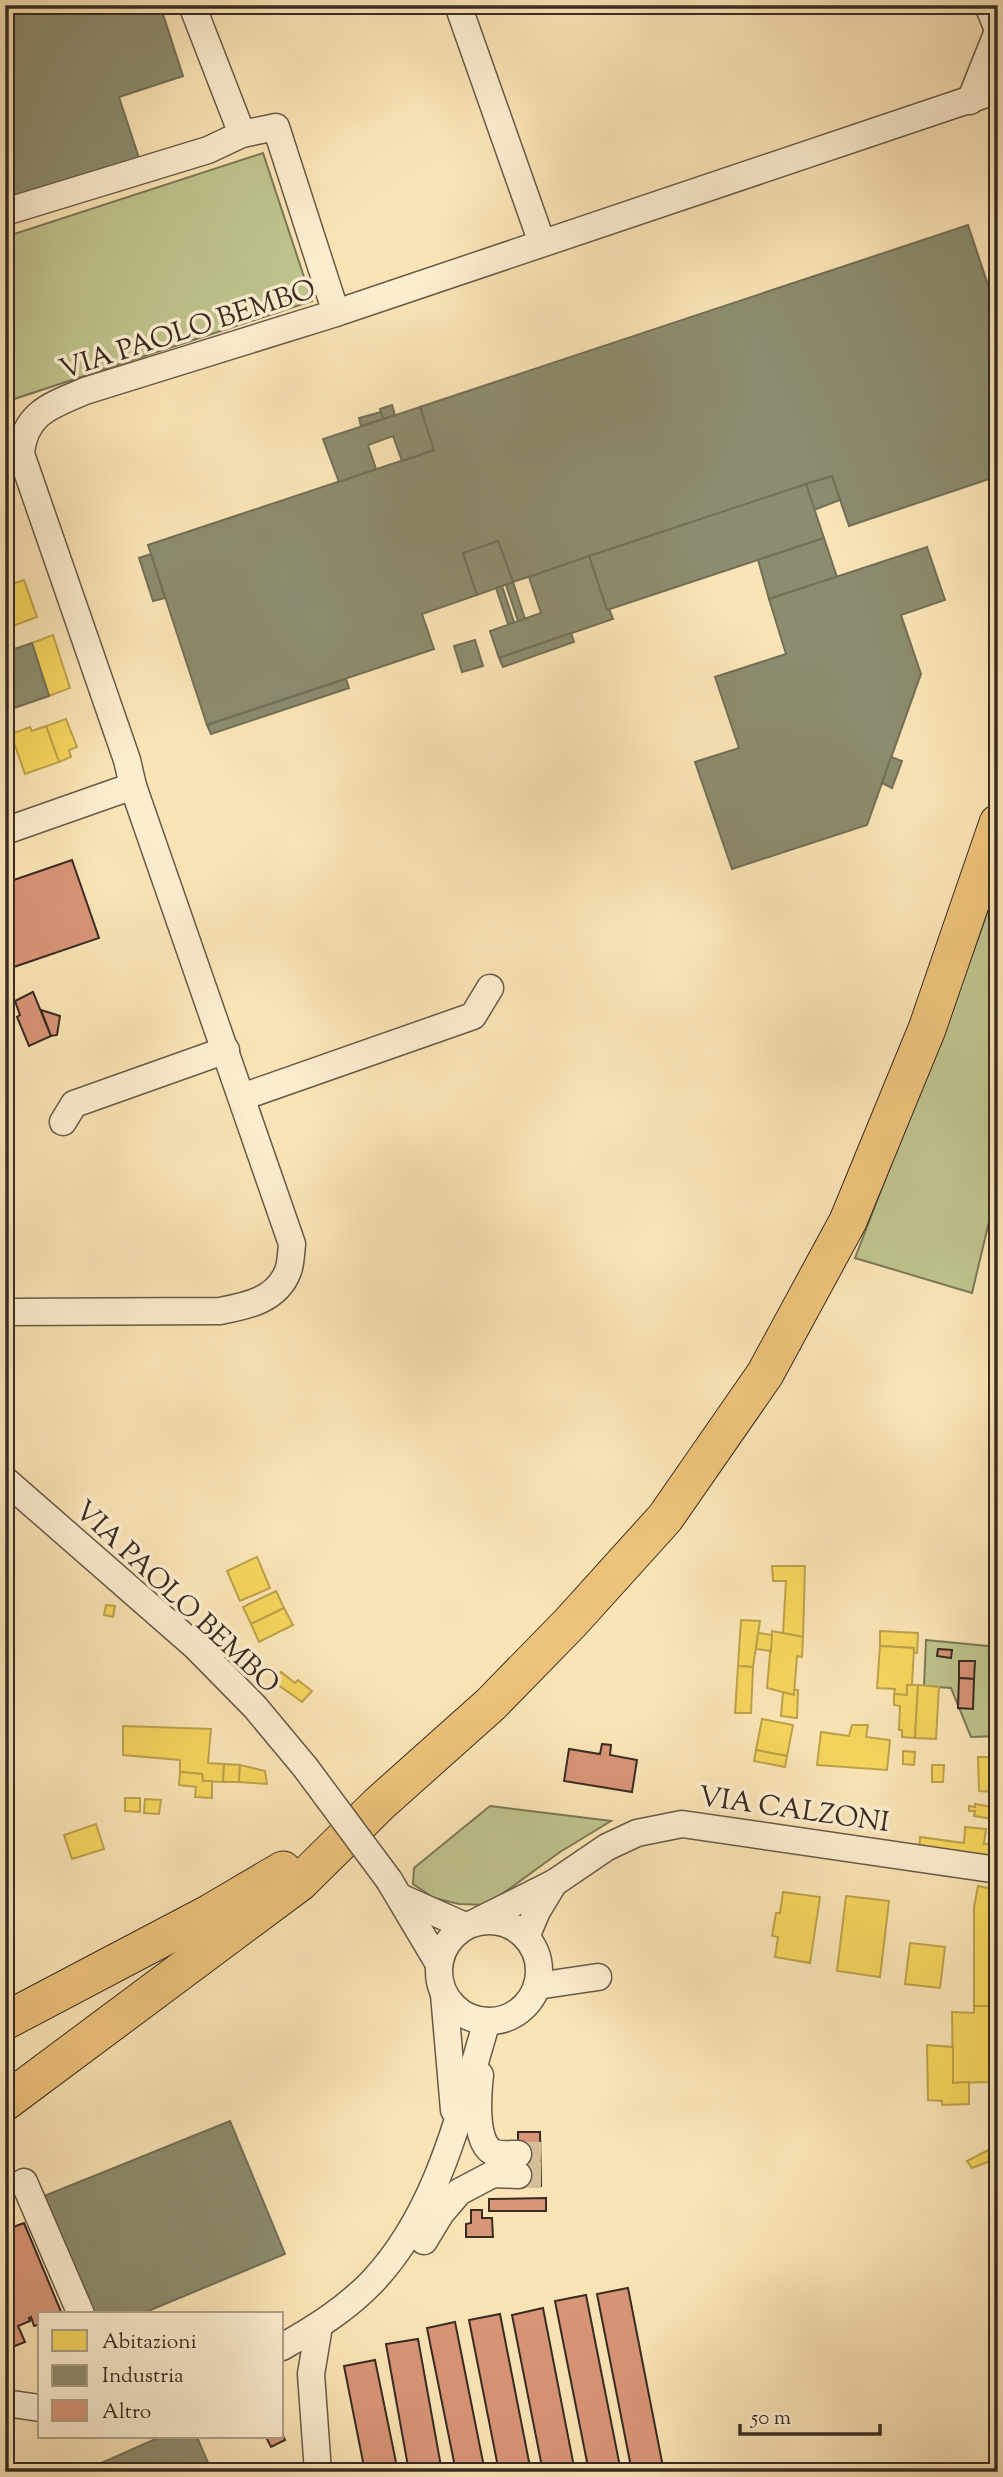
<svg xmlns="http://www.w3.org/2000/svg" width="1003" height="2477" font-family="'Sorts Mill Goudy',serif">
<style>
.green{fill:#bfc48d;stroke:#7c7858;stroke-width:2}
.homes{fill:#f6d55c;stroke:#bda24b;stroke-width:2}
.industry{fill:#8c8c6e;stroke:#736f58;stroke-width:2}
.building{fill:#d89577;stroke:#382c23;stroke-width:2}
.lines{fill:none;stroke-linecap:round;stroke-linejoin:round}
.minor-tunnel{stroke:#d3bf98;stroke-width:26;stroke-dasharray:26 13;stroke-linecap:butt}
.minor-casing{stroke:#685a48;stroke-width:29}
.highway-casing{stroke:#382c23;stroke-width:39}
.minor{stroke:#fcedcf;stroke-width:26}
.highway{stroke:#edc27a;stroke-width:37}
.minor-bridge-casing{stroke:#685a48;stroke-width:29;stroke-linecap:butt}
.minor-bridge{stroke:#fcedcf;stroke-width:26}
.labels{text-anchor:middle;stroke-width:7;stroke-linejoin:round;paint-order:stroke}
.street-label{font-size:28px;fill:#382c23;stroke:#fcedcf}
</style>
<rect width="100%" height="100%" fill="#fae4b5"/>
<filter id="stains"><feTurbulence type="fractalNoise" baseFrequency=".00286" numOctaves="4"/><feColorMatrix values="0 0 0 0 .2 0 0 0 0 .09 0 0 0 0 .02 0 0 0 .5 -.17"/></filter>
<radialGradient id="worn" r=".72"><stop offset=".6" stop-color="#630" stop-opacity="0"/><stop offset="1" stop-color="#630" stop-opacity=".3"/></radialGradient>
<g class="green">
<polygon points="263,153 312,301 5,402 5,237"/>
<polygon points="998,882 998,1184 972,1293 855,1258 978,939"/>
<polygon points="926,1640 998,1647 998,1736 971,1737 951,1688 924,1686"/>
<polygon points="490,1806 611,1821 560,1852 487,1905 459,1904 434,1898 413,1884 414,1868"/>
</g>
<g class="homes">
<polygon points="24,580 37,617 5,629 5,586"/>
<polygon points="53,635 70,688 49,696 32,643"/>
<polygon points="66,719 77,747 69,750 71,757 59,762 46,726"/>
<polygon points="46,726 59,762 25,774 11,734 30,727 32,731"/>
<polygon points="257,1557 270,1588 240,1601 227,1571"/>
<polygon points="772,1566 805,1566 803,1637 783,1633 786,1581 773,1581"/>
<polygon points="276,1591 284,1608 251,1624 243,1607"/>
<polygon points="106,1605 115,1606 113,1617 104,1615"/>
<polygon points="284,1608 293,1625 259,1642 251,1624"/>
<polygon points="741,1620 760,1621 753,1667 738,1666"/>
<polygon points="772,1631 803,1637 802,1657 797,1656 794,1695 767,1688"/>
<polygon points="880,1631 918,1633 917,1653 913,1653 914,1648 880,1646"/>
<polygon points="758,1633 772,1635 771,1651 756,1649"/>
<polygon points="880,1646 914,1648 912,1685 907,1685 907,1695 894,1694 895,1689 877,1688"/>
<polygon points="738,1666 753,1667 751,1713 735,1713"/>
<polygon points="281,1672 295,1683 298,1680 312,1691 302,1702 274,1682"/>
<polygon points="907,1685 918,1685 915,1738 902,1737 902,1730 899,1730 900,1706 894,1705 894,1694 907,1695"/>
<polygon points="918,1685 939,1687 936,1739 915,1738"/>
<polygon points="794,1690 798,1690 797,1718 781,1716 783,1692 794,1695"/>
<polygon points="762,1719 793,1725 787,1756 756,1750"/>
<polygon points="852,1725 868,1725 866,1737 890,1740 887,1770 817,1765 821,1732 849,1736"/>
<polygon points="123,1726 211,1729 208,1763 224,1764 223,1782 203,1781 202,1774 180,1772 180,1760 123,1755"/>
<polygon points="756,1750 787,1756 785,1767 754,1761"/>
<polygon points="903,1751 915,1752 914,1765 903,1764"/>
<polygon points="978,1757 995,1757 996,1792 979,1791"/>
<polygon points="995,1757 998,1757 998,1792 996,1792"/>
<polygon points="224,1764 240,1765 239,1782 223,1782"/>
<polygon points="240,1765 265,1771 267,1784 239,1782"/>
<polygon points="932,1765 944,1765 943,1782 932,1782"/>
<polygon points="180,1772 202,1774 203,1781 212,1781 212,1798 195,1797 196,1787 179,1785"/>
<polygon points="125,1798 140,1798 140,1812 125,1811"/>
<polygon points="145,1799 161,1800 159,1814 144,1813"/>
<polygon points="975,1804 998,1808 998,1820 974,1816 975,1811 969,1811 969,1806 975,1807"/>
<polygon points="96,1824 104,1849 72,1859 64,1835"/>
<polygon points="965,1827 986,1829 984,1844 990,1844 989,1852 998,1853 998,1865 919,1852 920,1837 964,1843"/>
<polygon points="978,1886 998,1890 998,1913 995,1913 994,2006 974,2006 974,1907"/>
<polygon points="783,1892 820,1897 810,1963 775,1957 778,1937 772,1936 776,1913 780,1913"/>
<polygon points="846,1896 889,1901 880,1977 837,1971"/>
<polygon points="910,1943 945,1947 940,1988 905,1984"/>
<polygon points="974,2006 994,2006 995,2043 992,2043 990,2082 953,2083 952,2012 974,2013"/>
<polygon points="994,2027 998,2027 998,2085 990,2085 992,2043 995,2043"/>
<polygon points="927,2045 953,2047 953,2083 969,2082 969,2104 942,2105 942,2101 928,2100"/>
<polygon points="998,2145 998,2158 972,2168 967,2161"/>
</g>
<g class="industry">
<polygon points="5,5 160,5 183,76 119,97 139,158 5,201"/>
<polygon points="968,225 998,315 998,476 849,526 832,476 513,582 498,541 463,553 477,595 422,614 434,649 207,725 148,545 434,450 420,407"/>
<polygon points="392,405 395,415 383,419 380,409"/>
<polygon points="420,407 434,450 402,461 393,436 368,445 376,469 339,482 323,439"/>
<polygon points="381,412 383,419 361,426 359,418"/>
<polygon points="832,476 840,500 814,510 806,484"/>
<polygon points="806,484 824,538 607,610 589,556"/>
<polygon points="824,538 837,577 769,599 758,560"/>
<polygon points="498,541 513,582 477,595 463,553"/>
<polygon points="927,547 945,600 901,615 921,674 867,825 732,869 695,762 739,748 715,677 786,654 769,599"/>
<polygon points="151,554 165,598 153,601 139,558"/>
<polygon points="589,556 607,610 609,609 613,619 499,658 490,631 541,613 529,577"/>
<polygon points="513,582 525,619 518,621 506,585"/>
<polygon points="502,586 514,622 508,624 496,588"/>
<polygon points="571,633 574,642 503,667 499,658"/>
<polygon points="475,640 483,666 462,672 454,646"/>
<polygon points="32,643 49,696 5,711 5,652"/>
<polygon points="346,679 349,688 211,734 207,725"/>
<polygon points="891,757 902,761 892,788 882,783"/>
<polygon points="230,2121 285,2254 141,2314 92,2314 44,2196"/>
<polygon points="160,2437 197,2437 212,2472 81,2472"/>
</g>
<g class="building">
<polygon points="72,860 99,938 5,970 5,883"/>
<polygon points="33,992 51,1036 29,1046 17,1017 20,1015 15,1001"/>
<polygon points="41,1010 60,1016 57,1035 51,1036"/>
<polygon points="938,1649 952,1650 951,1658 937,1656"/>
<polygon points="959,1661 975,1661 974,1679 959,1678"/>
<polygon points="959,1678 974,1679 973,1709 958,1708"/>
<polygon points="602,1744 611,1745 610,1755 637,1760 632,1792 564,1781 569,1749 600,1754"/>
<polygon points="518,2132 540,2132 541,2186 518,2186"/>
<polygon points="546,2198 546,2211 489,2211 489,2199"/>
<polygon points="471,2210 482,2210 482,2218 492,2218 493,2237 466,2237 466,2224 471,2223"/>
<polygon points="24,2223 62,2314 40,2314 40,2324 34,2326 31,2317 29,2318 30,2321 18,2326 25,2342 5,2350 5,2230"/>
<polygon points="628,2288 664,2472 632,2472 597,2294"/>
<polygon points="586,2295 621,2472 589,2472 555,2301"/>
<polygon points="543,2308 575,2472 543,2472 512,2315"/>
<polygon points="500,2314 531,2472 499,2472 469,2320"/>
<polygon points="455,2322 485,2472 456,2472 427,2328"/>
<polygon points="418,2339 442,2472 409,2472 386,2344"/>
<polygon points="375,2360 398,2472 365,2472 344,2366"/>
<polygon points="282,2434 285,2440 271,2447 266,2437 282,2437"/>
</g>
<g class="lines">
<g class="minor-tunnel">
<polyline points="518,2154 541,2155"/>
<polyline points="518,2175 541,2175"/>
</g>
<defs>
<g id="minor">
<polyline points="192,5 242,134"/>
<polyline points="458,5 542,243"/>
<polyline points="988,5 998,30"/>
<polyline points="970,101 998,31"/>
<polyline points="5,212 208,150 242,134 276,127 336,313"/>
<path d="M5 831 133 786 127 760 21 454C24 413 52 405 85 391L336 313 998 90"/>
<polyline points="242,1097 473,1016 490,988"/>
<polyline points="63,1122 74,1104 226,1050"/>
<path d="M5 1312 220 1311C247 1306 277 1300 288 1271 291 1263 291 1253 292 1244L133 786"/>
<polyline points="5,1480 195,1646 255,1707 305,1767"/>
<polyline points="389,1880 439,1964"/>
<polyline points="402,1898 465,1926"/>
<polyline points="478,1921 554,1883 607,1847 637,1833 682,1824 998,1870"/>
<circle cx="489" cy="1971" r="50"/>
<polyline points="526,1937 537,1911 554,1883"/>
<polyline points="537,1986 598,1977"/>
<polyline points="444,1994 454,2110"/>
<path d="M480 2075C478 2093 473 2146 495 2153 501 2155 511 2154 518 2154"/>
<polyline points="24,2182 81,2314"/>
<polyline points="424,2241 441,2213 459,2192 493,2174 518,2175"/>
<path d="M282 2347C314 2329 346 2309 372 2282 439 2211 460 2111 487 2021"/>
<polyline points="5,2403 40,2408"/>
<polyline points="318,2472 311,2374 319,2326"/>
</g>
<g id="highway">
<polyline points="5,2021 210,1913 283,1870"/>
<polyline points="5,2102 299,1883 379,1804 491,1704 571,1622 665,1518 765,1374 848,1221 927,1029 998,823"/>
</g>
</defs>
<use href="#minor" class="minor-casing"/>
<use href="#highway" class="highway-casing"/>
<use href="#minor" class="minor"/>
<use href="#highway" class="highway"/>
<defs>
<polyline id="minor-bridge" points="305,1767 389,1880"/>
</defs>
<use href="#minor-bridge" class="minor-bridge-casing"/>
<use href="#minor-bridge" class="minor-bridge"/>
</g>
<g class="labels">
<g class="street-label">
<text transform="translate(187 328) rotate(-18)" y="10">VIA PAOLO BEMBO</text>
<text transform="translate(178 1596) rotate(43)" y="10">VIA PAOLO BEMBO</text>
<text transform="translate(794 1808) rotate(8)" y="10">VIA CALZONI</text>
</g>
</g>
<rect width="1003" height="2477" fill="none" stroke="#fae4b5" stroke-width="28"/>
<rect x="7" y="7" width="989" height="2463" fill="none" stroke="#382c23" stroke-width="3.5"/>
<rect x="14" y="14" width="975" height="2449" fill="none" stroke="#382c23" stroke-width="2"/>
<rect x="38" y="2312" width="245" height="126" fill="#fcedcf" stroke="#aea08a" stroke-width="2"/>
<rect x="52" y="2330" width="35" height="21" fill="#f6d55c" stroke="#aea08a" stroke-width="2"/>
<text x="102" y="2348" font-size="21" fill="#382c23">Abitazioni</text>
<rect x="52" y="2365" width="35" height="21" fill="#8c8c6e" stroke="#aea08a" stroke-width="2"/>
<text x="102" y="2382" font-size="21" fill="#382c23">Industria</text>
<rect x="52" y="2400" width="35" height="21" fill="#d89577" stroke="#aea08a" stroke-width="2"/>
<text x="102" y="2418" font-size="21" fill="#382c23">Altro</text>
<path d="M740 2424v10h140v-10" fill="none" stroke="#382c23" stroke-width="3.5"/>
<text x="751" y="2424" font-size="21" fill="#382c23" stroke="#fcedcf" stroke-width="5" paint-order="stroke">50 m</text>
<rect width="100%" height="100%" filter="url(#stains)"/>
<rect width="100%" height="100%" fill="url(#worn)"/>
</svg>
